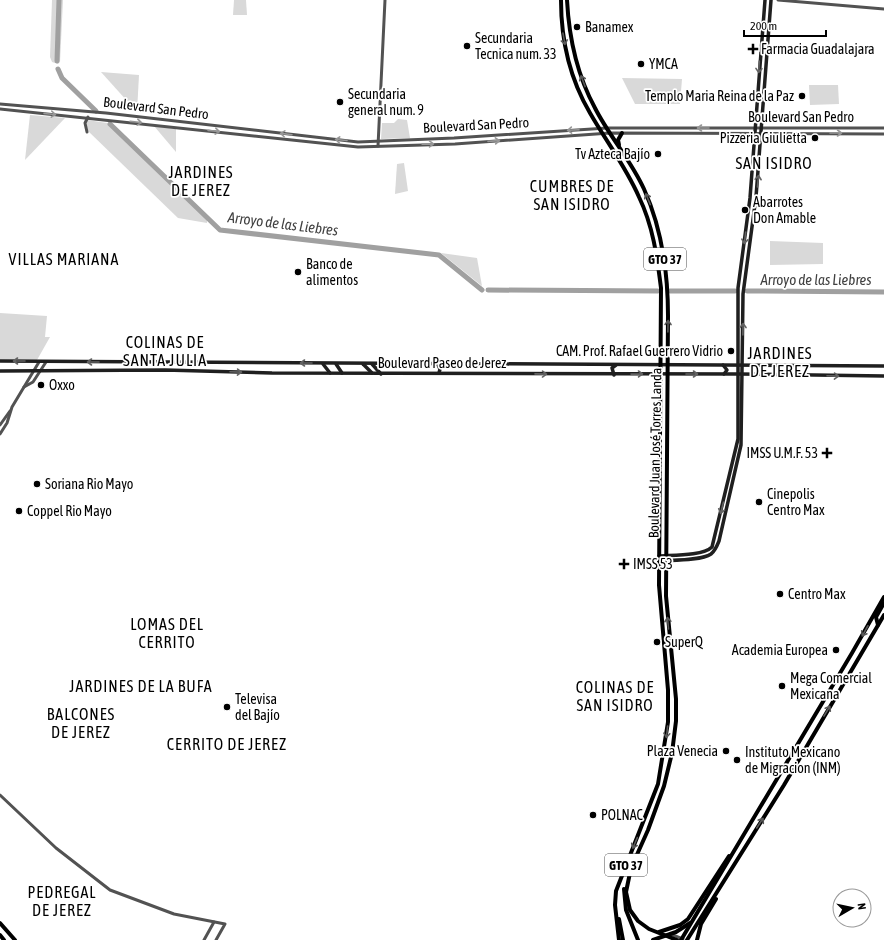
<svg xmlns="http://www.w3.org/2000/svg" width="884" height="940" font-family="'Asap Condensed',sans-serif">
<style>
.green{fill:#d9d9d9}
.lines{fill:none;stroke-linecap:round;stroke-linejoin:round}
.river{stroke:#a0a0a0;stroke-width:5}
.tertiary{stroke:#525252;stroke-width:3}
.secondary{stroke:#1f1f1f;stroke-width:3.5}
.primary{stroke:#000;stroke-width:4}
.oneway{stroke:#595959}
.oneway2{stroke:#626262}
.oneway3{stroke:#979797}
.poi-dot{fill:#000;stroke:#fff;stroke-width:1.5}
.labels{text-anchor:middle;stroke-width:3.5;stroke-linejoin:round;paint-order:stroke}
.shield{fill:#fff;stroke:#4c4c4c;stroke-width:1}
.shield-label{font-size:13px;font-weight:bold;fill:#000}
.poi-label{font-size:14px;fill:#000;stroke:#fff;text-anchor:start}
.street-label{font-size:14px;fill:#000;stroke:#fff}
.water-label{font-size:15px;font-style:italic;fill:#414141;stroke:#fff}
.quarter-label{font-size:16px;letter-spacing:1px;fill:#000;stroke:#fff}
</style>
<rect width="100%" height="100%" fill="#fff"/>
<g class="green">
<polygon points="52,0 63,0 60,62 58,64 52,62 50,57"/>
<polygon points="234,0 246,0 247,15 233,15"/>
<polygon points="101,72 139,75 137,112"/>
<polygon points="622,78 682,79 680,104 635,104"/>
<polygon points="809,85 838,85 839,104 810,105"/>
<polygon points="30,115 65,118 25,160"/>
<polygon points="398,119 407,120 410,138 381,139 382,123 394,123"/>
<polygon points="87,120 107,123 207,219 207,223 178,218 88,131 86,123"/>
<polygon points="154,126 176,129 176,152"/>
<polygon points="404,163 408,191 395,194 397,164"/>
<polygon points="770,241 823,243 823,264 770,265"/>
<polygon points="441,253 477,258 482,286"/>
<polygon points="0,313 47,316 45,337 50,337 37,360 0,360"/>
</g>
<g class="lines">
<g class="river">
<polyline points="57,61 59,0"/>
<polyline points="58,69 62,78 96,111"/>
<polyline points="110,124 220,230 439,255 482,290"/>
<polyline points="488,290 658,291"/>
<polyline points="670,291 735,291"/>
<polyline points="747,291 884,292"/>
</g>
<g class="tertiary">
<polyline points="778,0 884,9"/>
<polyline points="0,104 106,113 358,142 454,138 607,128 884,128"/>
<polyline points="0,109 358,147 455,144 610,133 884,134"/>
<polyline points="87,132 85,123 88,117"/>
<polyline points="378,146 385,0"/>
<polyline points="24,387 33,382 46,362"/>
<polyline points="0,425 10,411"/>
<polyline points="0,434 7,423 12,407 39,362"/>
<polyline points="0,795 56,848 110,890 174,914 225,924 216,940"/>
<polyline points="670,934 683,939"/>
<polyline points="204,940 214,922"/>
</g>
<g class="secondary">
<polyline points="0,361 884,366"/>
<polyline points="437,363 440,369 439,373"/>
<polyline points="323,364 330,373"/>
<polyline points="336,364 342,373"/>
<polyline points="363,364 372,373"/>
<polyline points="372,364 381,374"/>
<polyline points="723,365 727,370 724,374"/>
<polyline points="0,371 165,370 272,373 738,374 884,376"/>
<polyline points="614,375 612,368 616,365"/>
<path d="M659 556C672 555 703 556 712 547L738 439V288L750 198 765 0"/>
<path d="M659 561C671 560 701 561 711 554 715 551 717 546 719 541L741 445 743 294 756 197 771 0"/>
</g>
<g class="primary">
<path d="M561 0C561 39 570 79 590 113 606 141 626 167 639 197 653 226 657 256 661 288L659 585 668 690V722L658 784 616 891 615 905 619 940"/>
<path d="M567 0C569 38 577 75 595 108 609 136 631 160 644 189 662 229 668 272 668 316L666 596 676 699V721L672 753 664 786 648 830 631 868 626 892 630 910 638 921 649 929 677 940"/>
<polyline points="619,145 618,140 622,133"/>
<polyline points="878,625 876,617 884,603"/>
<polyline points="624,889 626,910 638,940"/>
<polyline points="619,919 623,940"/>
<polyline points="0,923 15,940"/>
<polyline points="659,932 680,925 688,919 729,856"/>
<polyline points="0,935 4,940"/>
<polyline points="653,940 676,932 690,923"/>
<polyline points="681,940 852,653 884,597"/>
<polyline points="687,940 784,785 884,615"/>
<polyline points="697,940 701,924 716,899"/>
</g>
</g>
<defs><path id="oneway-shaft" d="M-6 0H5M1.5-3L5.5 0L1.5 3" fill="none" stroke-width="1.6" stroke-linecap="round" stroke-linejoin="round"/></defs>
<g class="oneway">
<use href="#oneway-shaft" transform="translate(564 39) rotate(80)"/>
<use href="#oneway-shaft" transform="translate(583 81) rotate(-111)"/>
<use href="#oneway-shaft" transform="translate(648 199) rotate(-112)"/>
<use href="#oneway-shaft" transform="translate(668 326) rotate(-89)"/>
<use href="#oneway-shaft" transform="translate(668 623) rotate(-95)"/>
<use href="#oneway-shaft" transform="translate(865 631) rotate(119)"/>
<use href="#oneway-shaft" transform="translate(827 711) rotate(-59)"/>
<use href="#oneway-shaft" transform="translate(667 732) rotate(96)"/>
<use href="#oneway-shaft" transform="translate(760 823) rotate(-57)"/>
<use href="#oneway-shaft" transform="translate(635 843) rotate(113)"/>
</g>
<g class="oneway2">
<use href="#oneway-shaft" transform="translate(759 67) rotate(93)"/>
<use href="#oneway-shaft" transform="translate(758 181) rotate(-85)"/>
<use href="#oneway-shaft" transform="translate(745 238) rotate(97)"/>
<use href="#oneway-shaft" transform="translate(743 329) rotate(-89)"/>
<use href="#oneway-shaft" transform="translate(19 361) rotate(-180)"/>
<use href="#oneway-shaft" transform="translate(93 362) rotate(180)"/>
<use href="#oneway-shaft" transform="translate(306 363) rotate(-180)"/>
<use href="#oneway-shaft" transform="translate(236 372) rotate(2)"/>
<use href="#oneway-shaft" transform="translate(541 374) rotate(1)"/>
<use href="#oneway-shaft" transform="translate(637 374) rotate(-1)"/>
<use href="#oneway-shaft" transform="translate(692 374)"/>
<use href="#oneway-shaft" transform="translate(833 376) rotate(2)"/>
<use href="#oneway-shaft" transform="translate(722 508) rotate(104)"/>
</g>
<g class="oneway3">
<use href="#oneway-shaft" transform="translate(50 114) rotate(5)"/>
<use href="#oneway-shaft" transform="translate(136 122) rotate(6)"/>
<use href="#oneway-shaft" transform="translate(703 128) rotate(-180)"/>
<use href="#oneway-shaft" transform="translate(573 130) rotate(177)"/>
<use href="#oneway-shaft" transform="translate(214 131) rotate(6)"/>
<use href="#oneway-shaft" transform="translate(836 133)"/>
<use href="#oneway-shaft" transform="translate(286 134) rotate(-173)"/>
<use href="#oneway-shaft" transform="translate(341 140) rotate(-175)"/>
<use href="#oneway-shaft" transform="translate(494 141) rotate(-4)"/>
<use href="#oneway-shaft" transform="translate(428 144) rotate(-1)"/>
</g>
<g class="poi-dot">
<circle cx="577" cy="27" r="4"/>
<circle cx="467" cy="46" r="4"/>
<path d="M751 43h4v4h4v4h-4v4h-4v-4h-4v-4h4z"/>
<circle cx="641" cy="64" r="4"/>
<circle cx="802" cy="96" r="4"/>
<circle cx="340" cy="102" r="4"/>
<circle cx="815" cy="138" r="4"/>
<circle cx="658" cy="154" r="4"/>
<circle cx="745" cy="210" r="4"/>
<circle cx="298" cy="272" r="4"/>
<circle cx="731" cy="351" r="4"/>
<circle cx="41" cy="385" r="4"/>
<path d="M825 447h4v4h4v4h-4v4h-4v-4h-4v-4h4z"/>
<circle cx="37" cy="484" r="4"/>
<circle cx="759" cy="502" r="4"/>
<circle cx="19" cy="511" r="4"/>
<path d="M622 558h4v4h4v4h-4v4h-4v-4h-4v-4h4z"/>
<circle cx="780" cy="594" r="4"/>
<circle cx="657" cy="642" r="4"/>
<circle cx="836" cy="650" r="4"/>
<circle cx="782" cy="686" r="4"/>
<circle cx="227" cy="707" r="4"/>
<circle cx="726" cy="751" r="4"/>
<circle cx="737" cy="760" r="4"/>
<circle cx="593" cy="815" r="4"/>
</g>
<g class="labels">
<g class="shield">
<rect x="644" y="248" width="42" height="22" rx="3"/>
<rect x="605" y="854" width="42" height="22" rx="3"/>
</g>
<g class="shield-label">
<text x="665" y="264">GTO 37</text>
<text x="626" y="870">GTO 37</text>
</g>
<g class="poi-label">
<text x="585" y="32">Banamex</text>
<text x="475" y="43">Secundaria<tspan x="475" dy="16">Tecnica num. 33</tspan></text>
<text x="761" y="54">Farmacia Guadalajara</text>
<text x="649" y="69">YMCA</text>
<text x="348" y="99">Secundaria<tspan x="348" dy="16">general num. 9</tspan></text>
<text x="794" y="101" text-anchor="end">Templo Maria Reina de la Paz</text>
<text x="807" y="143" text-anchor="end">Pizzeria Giulietta</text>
<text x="650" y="159" text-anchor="end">Tv Azteca Bajío</text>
<text x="753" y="207">Abarrotes<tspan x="753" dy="16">Don Amable</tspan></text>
<text x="306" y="269">Banco de<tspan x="306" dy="16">alimentos</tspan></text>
<text x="723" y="356" text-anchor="end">CAM. Prof. Rafael Guerrero Vidrio</text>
<text x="49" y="390">Oxxo</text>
<text x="818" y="458" text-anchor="end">IMSS U.M.F. 53</text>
<text x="45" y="489">Soriana Rio Mayo</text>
<text x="767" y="499">Cinepolis<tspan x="767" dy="16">Centro Max</tspan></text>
<text x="27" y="516">Coppel Rio Mayo</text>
<text x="633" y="569">IMSS 53</text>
<text x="788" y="599">Centro Max</text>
<text x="665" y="647">SuperQ</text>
<text x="828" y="655" text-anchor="end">Academia Europea</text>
<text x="790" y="683">Mega Comercial<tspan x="790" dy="16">Mexicana</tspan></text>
<text x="235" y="704">Televisa<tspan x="235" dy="16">del Bajío</tspan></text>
<text x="718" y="756" text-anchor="end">Plaza Venecia</text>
<text x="745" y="757">Instituto Mexicano<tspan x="745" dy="16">de Migracion (INM)</tspan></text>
<text x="601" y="820">POLNAC</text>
</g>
<g class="street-label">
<text transform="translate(156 108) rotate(7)" y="5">Boulevard San Pedro</text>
<text x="801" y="122">Boulevard San Pedro</text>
<text transform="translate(476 125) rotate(-3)" y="5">Boulevard San Pedro</text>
<text x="442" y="368">Boulevard Paseo de Jerez</text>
<text transform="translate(655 453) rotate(-89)" y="5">Boulevard Juan José Torres Landa</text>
</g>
<g class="water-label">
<text transform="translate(283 224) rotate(7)" y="5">Arroyo de las Liebres</text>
<text x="816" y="285">Arroyo de las Liebres</text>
</g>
<g class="quarter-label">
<text x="774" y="169">SAN ISIDRO</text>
<text x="201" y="178">JARDINES<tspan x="201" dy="18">DE JEREZ</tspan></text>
<text x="572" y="192">CUMBRES DE<tspan x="572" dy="18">SAN ISIDRO</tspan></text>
<text x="64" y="265">VILLAS MARIANA</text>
<text x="165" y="348">COLINAS DE<tspan x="165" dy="18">SANTA JULIA</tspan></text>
<text x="780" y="359">JARDINES<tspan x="780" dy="18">DE JEREZ</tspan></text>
<text x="167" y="630">LOMAS DEL<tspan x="167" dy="18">CERRITO</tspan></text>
<text x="141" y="692">JARDINES DE LA BUFA</text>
<text x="615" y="693">COLINAS DE<tspan x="615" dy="18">SAN ISIDRO</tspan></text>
<text x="81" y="720">BALCONES<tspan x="81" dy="18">DE JEREZ</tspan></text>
<text x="227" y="750">CERRITO DE JEREZ</text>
<text x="62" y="898">PEDREGAL<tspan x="62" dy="18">DE JEREZ</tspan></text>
</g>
</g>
<g transform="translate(852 908) rotate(81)"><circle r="19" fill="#ffffff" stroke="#999999"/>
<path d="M0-3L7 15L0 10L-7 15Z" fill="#000000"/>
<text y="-6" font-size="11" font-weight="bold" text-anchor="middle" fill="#000000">N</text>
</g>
<path d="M744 30v6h82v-6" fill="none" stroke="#000000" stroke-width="2"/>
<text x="750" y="30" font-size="12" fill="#000000" stroke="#ffffff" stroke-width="3" paint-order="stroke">200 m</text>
</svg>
